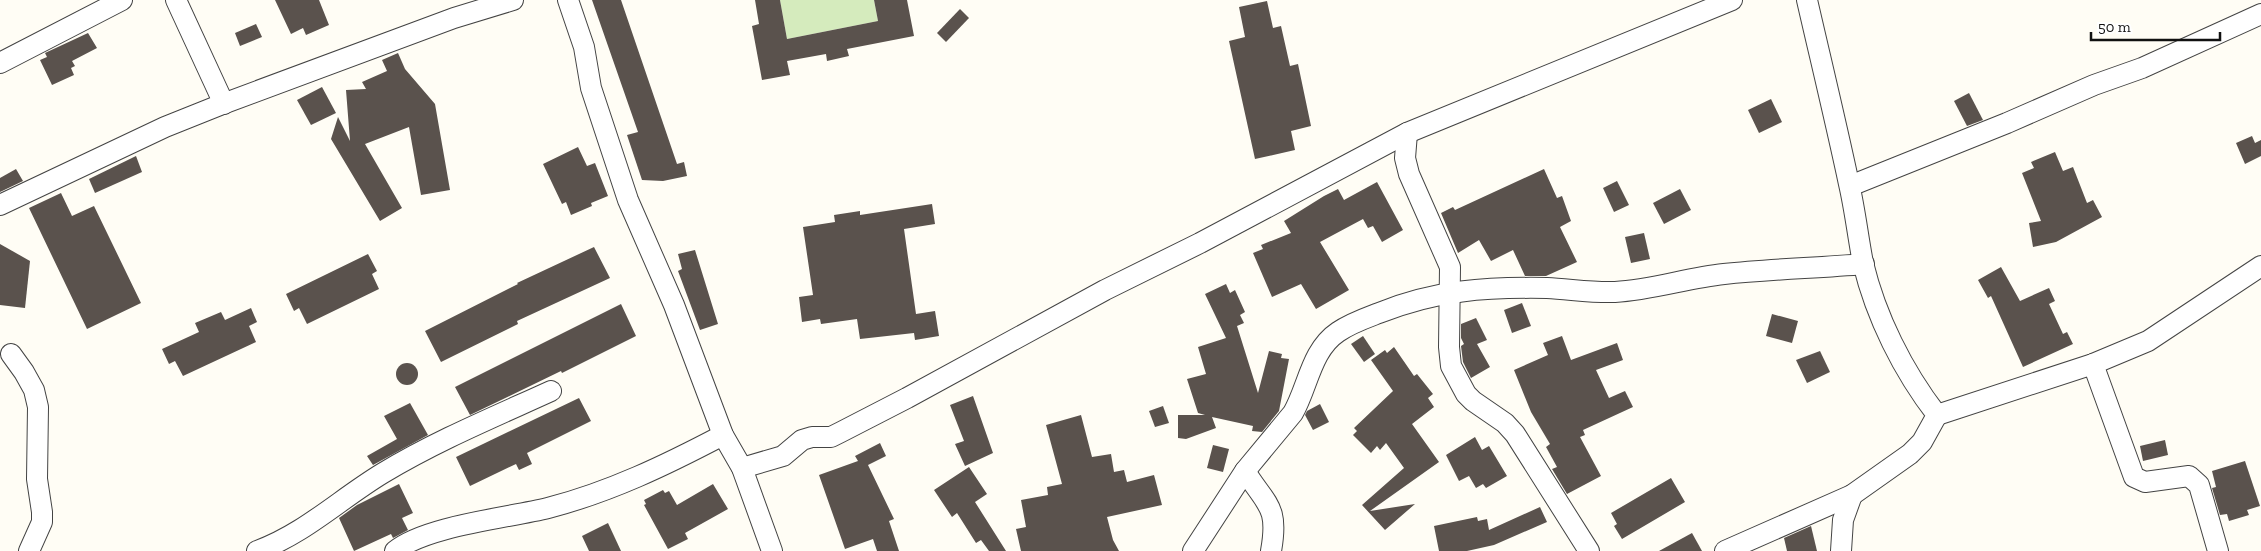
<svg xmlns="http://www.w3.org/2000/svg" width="2261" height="551" font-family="'Zilla Slab',serif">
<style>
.green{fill:#d5ebbd}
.building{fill:#5a524d}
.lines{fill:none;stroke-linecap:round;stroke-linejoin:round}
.minor-casing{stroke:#444;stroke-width:22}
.minor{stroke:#fff;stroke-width:20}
</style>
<rect width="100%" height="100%" fill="#fffdf5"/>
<polygon class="green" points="780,0 874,0 878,21 787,39"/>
<g class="building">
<polygon points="275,0 319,0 329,25 306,35 303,28 291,34"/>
<polygon points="592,0 621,0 677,164 684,162 687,176 663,181 642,180 627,135 638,132"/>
<polygon points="755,0 780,0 787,39 878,21 874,0 907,0 914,36 847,49 849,56 827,61 826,54 787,61 790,75 762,80 752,26 759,24"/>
<polygon points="1267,1 1273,28 1281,26 1290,66 1298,64 1311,126 1291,131 1295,150 1255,159 1229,41 1245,37 1239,7"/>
<polygon points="960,9 969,18 946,42 937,33"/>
<polygon points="256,24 262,37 240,46 235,33"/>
<polygon points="88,33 97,48 72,61 75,66 71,68 74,75 52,85 40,60 47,57 45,53"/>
<polygon points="398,53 405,69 435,104 450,190 421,195 409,127 365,144 402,208 380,221 331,139 338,117 350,141 346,90 366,89 362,82 387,71 382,60"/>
<polygon points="322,87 336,113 311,125 297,100"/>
<polygon points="1969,93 1983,120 1967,126 1954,101"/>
<polygon points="1771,99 1782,122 1759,133 1748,110"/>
<polygon points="2252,136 2255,143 2261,140 2261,156 2245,164 2236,143"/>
<polygon points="578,147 587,166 595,163 608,196 591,203 592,206 571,215 566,202 562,204 543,164"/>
<polygon points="2055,152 2063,171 2073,167 2087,203 2093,200 2102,217 2056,242 2033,247 2029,223 2041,221 2022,173 2034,168 2031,162"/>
<polygon points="136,156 142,172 95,193 89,179"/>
<polygon points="16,169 23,181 0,192 0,178"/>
<polygon points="1544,169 1557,198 1562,196 1571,221 1560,227 1577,262 1546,276 1525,276 1513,250 1491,261 1479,240 1458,253 1441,213 1453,207 1455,210"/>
<polygon points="1617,181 1629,205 1614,212 1603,188"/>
<polygon points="1377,182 1403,230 1382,242 1373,226 1368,228 1363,219 1320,242 1349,290 1316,309 1301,284 1272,297 1253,253 1263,249 1261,245 1291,233 1284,221 1324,196 1338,189 1344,200"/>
<polygon points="1680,189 1691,210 1664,224 1653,203"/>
<polygon points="61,193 72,216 94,206 141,303 87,329 29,208"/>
<polygon points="932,204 935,224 904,229 916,314 935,311 939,336 915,340 914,333 860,339 857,319 821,324 820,319 802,322 799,297 813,295 803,227 835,222 834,215 860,211 860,215"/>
<polygon points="1644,233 1650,259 1631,263 1625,237"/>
<polygon points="0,244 30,261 25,308 0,305"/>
<polygon points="594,247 610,278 517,321 518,324 441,362 425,331 518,284 517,283"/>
<polygon points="695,250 718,324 700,330 678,271 682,269 678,254"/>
<polygon points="368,254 377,271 372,274 379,289 307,324 299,308 294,311 286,294"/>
<polygon points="2001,267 2020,301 2049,288 2055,301 2049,304 2063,334 2067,332 2073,344 2023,367 1991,296 1988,298 1978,280"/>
<polygon points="1226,284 1230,293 1235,290 1245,312 1240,315 1244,323 1237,326 1258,393 1269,351 1282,354 1281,358 1289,359 1279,411 1262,432 1252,431 1253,426 1212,417 1216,428 1186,439 1178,438 1178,415 1205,415 1198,413 1187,379 1206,374 1198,347 1226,338 1205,294"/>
<polygon points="1522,303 1531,326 1512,333 1504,310"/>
<polygon points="621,304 636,336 562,373 561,371 470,415 455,387"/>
<polygon points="251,308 257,322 249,326 256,342 183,376 175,361 169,364 162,349 199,332 195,323 221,312 225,320"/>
<polygon points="1772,314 1798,321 1792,343 1766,336"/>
<polygon points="1476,318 1487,340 1477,344 1490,367 1471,378 1463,362 1461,346 1464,344 1461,338 1461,324"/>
<polygon points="1363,336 1375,354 1364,362 1351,344"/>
<polygon points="1562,336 1571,360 1617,343 1623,360 1596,370 1609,398 1625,391 1633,407 1583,430 1585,435 1580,437 1601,476 1567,494 1552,469 1557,467 1546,447 1550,444 1531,412 1514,370 1548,355 1543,343"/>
<polygon points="1394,347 1414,376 1417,374 1433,394 1428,398 1434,407 1412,424 1439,462 1370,511 1415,504 1385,530 1362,505 1404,468 1386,443 1380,450 1377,446 1371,453 1353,435 1357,431 1354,428 1393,391 1371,360 1385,350 1387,353"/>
<polygon points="1820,351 1830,372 1807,383 1796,360"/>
<circle cx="407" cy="374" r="11"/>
<polygon points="973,396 993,453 965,466 955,444 964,441 950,405"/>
<polygon points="579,398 591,421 527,453 532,464 519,470 516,464 470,486 456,457"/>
<polygon points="410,403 428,435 373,465 367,456 397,439 384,416"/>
<polygon points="1320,404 1329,422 1313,430 1305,415 1307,411"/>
<polygon points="1163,406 1169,423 1155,427 1149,411"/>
<polygon points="1081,415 1092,457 1111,454 1114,472 1124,470 1127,482 1154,475 1162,505 1107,517 1113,540 1119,551 1021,551 1016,529 1026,527 1021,500 1048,495 1047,487 1062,484 1046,425"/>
<polygon points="1475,437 1482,450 1489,446 1507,476 1486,488 1483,484 1476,488 1469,476 1459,481 1446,455"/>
<polygon points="2165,440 2168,455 2143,461 2140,446"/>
<polygon points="880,443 886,456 868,465 894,519 889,521 899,551 877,551 873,539 845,549 819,475 858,461 855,456"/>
<polygon points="1213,445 1229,449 1223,472 1207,468"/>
<polygon points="2245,461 2260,506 2247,510 2249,515 2229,521 2227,514 2220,515 2212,488 2216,487 2212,471"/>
<polygon points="969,467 987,494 975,502 1006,551 989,551 981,540 976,543 957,513 952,517 934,490"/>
<polygon points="1671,478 1685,502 1622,539 1614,526 1617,524 1611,513"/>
<polygon points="399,484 413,513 402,518 408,530 393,538 391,534 354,551 339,518 357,505"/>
<polygon points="713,484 728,509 685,533 688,539 668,549 644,505 646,504 644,500 663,490 665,493 669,491 677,505"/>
<polygon points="1540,507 1547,522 1494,545 1467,551 1439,551 1434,526 1477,517 1478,521 1487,519 1489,530"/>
<polygon points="608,523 621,551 589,551 582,536"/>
<polygon points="1811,526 1817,551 1787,551 1784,538"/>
<polygon points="1692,533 1702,551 1659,551"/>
</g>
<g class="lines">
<defs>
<g id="minor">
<polyline points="176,0 224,104"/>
<polyline points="568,0 584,47 591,88 628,200 674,305 723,435 742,468 772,551"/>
<polyline points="0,63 122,0"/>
<polyline points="1407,133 1405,158 1409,174 1450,267 1449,347 1451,366 1466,394 1473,401 1505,423 1515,434 1589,551"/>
<polyline points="1850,186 2007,123 2094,85 2142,68 2261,14"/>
<polyline points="0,205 165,127 220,105 454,18 513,0"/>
<polyline points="11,354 24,372 34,390 38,407 37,479 42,512 42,522 29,551"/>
<polyline points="2093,364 2134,477 2145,482 2189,476 2199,485 2218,551"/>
<polyline points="1937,415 2093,364 2148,341 2261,266"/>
<polyline points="742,468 783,456 802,440 812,437 831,437 841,432 907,398 1105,290 1200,243 1407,133 1732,0"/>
<path d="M1245 471C1267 506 1279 506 1271 551"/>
<path d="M257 551C304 534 340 499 383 473 436 441 494 417 551 391"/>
<path d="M395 551C426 526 507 518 548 508 610 492 666 465 723 435"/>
<path d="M1193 551 1245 471 1293 413C1308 387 1311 350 1338 332 1351 323 1366 318 1379 313 1436 290 1486 287 1547 288 1569 289 1593 293 1615 292 1652 290 1687 278 1724 274 1770 269 1817 268 1864 264"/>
<path d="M1725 551 1852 495 1910 454 1922 442 1937 415C1903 371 1876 317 1863 263 1858 237 1855 210 1849 184 1836 123 1821 61 1807 0"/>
<polyline points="1841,551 1843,520 1852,495"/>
</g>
</defs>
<use href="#minor" class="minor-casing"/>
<use href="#minor" class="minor"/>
</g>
<path d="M2091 32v8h129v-8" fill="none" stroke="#111111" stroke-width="2.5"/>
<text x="2098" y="32" font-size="15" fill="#111111" stroke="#ffffff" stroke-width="4" paint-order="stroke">50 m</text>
</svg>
